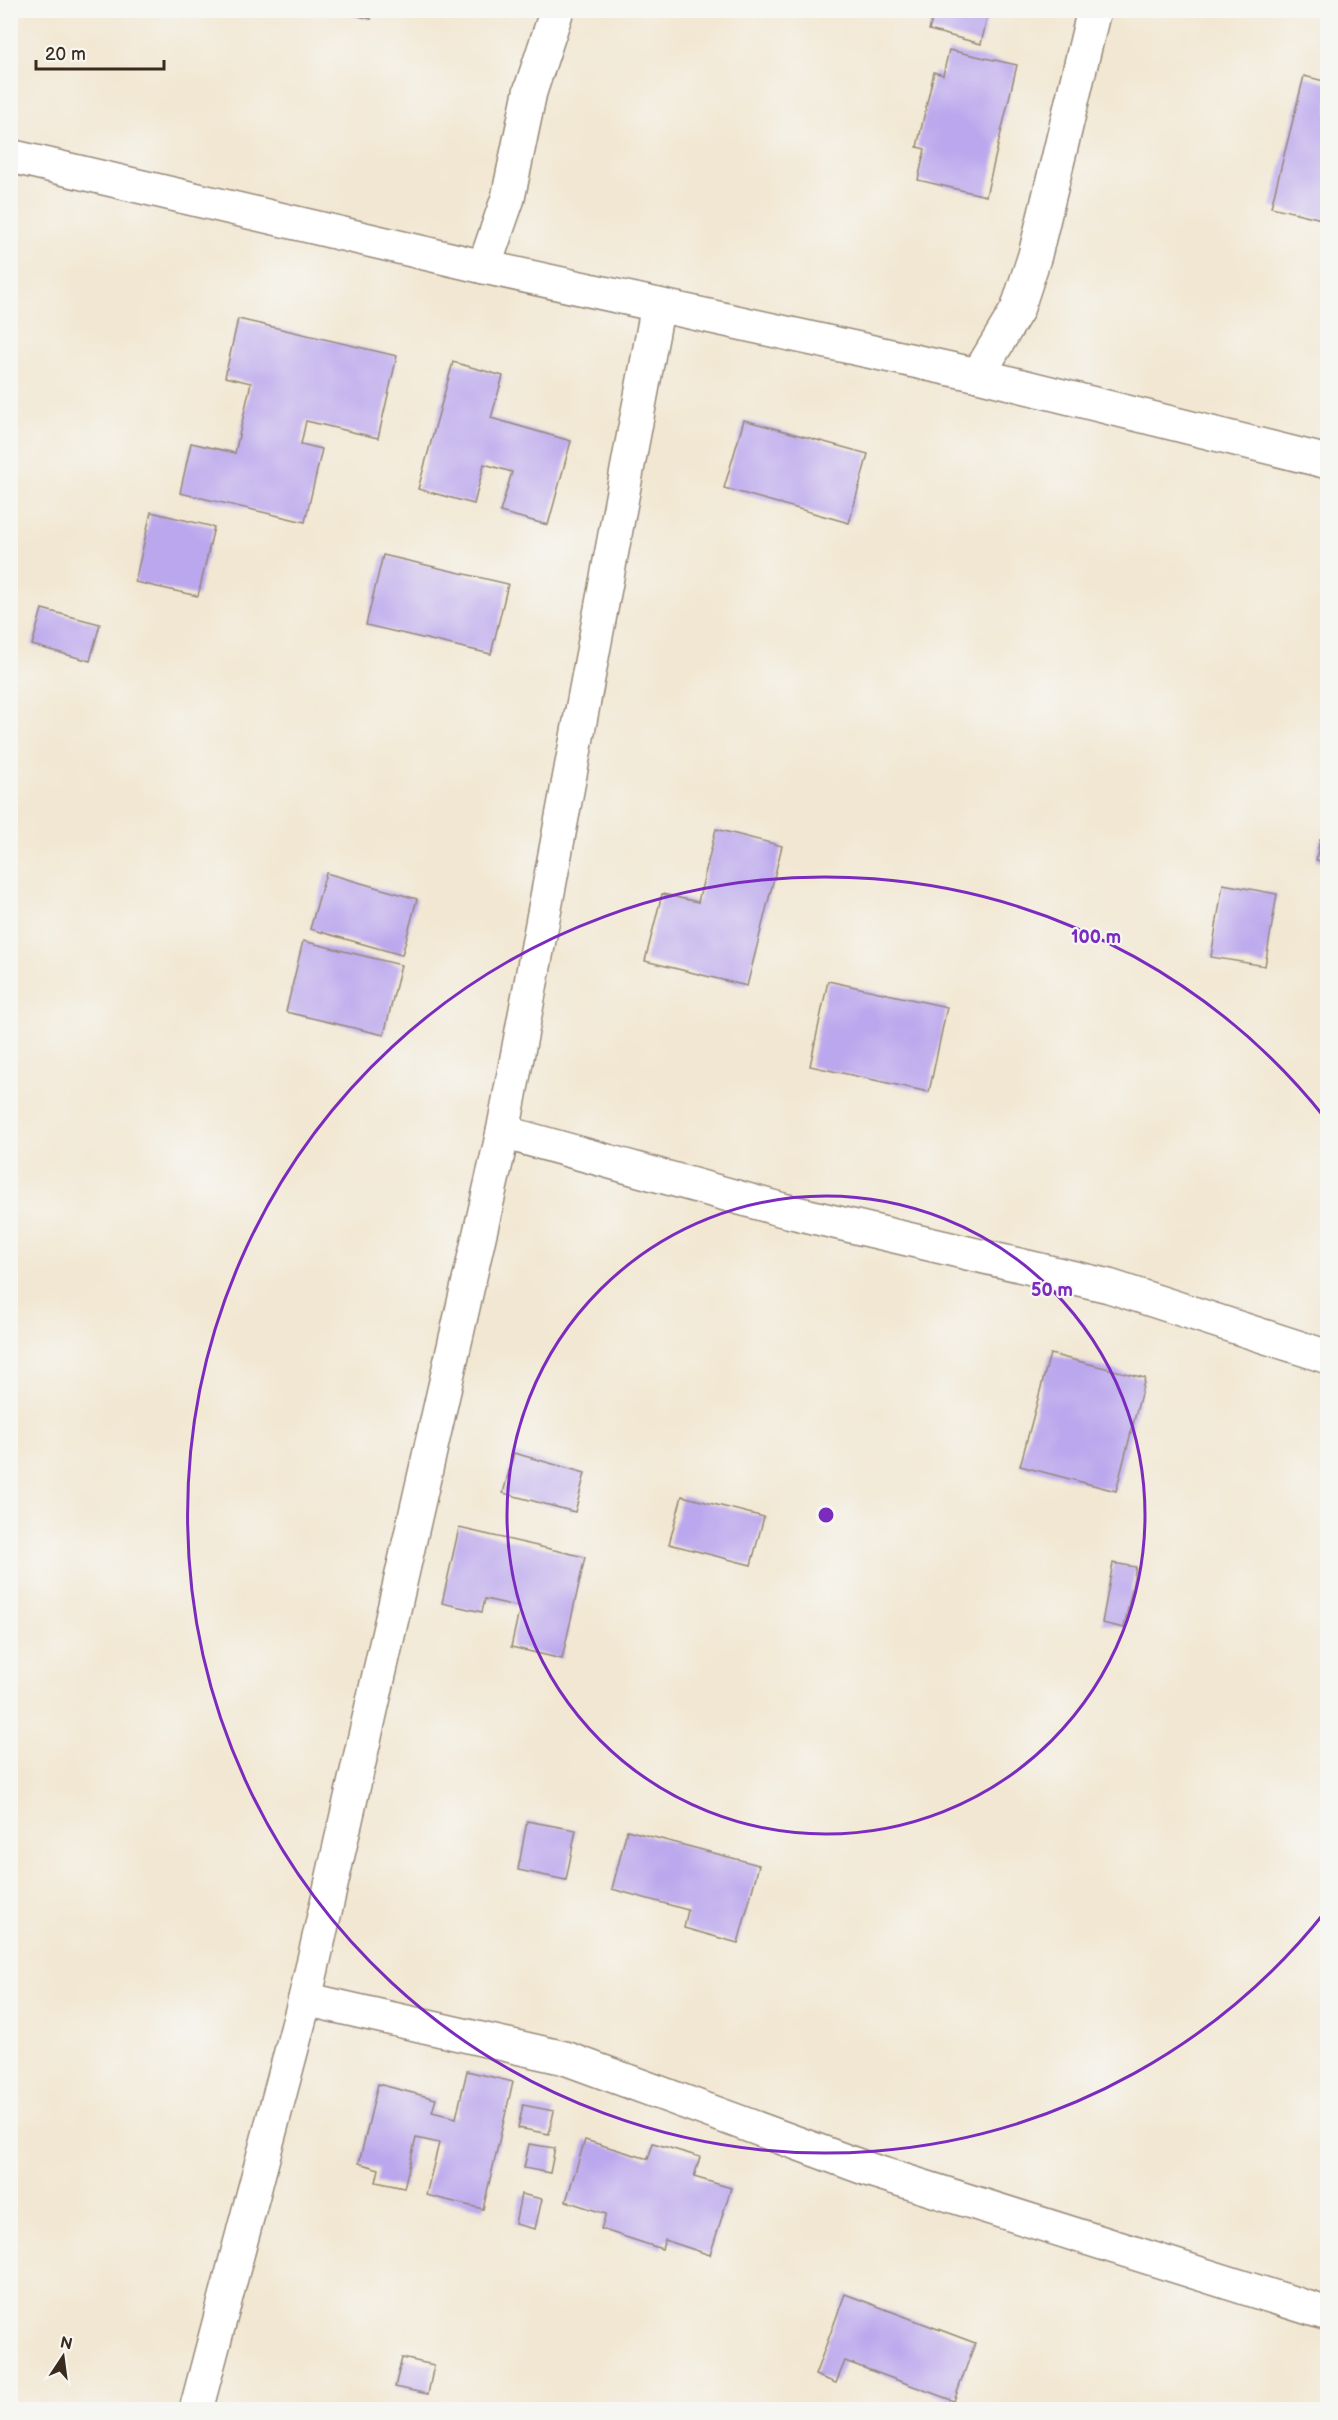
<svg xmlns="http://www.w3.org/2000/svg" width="1338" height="2420" font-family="'Balsamiq Sans',sans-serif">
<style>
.building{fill:#bba7ed}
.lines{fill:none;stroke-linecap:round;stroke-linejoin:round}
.street-casing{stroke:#968878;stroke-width:36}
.street{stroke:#fff;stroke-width:33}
.ring{fill:none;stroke:#7b2cbf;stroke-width:3}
.centre{fill:#7b2cbf;stroke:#f6f6f2;stroke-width:3}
.ring-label{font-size:18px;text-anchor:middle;font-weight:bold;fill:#7b2cbf;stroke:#f6f6f2;stroke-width:4.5;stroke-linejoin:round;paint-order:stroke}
</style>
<rect width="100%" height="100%" fill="#f6f6f2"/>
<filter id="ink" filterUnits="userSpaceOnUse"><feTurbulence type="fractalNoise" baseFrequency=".0167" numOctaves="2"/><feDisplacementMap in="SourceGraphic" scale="12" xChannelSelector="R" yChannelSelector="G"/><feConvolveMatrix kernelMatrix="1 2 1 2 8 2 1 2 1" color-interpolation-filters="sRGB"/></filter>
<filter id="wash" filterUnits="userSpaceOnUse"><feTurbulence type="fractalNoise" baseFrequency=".008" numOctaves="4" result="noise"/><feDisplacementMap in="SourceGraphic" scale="24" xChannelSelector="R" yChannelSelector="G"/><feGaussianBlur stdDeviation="1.35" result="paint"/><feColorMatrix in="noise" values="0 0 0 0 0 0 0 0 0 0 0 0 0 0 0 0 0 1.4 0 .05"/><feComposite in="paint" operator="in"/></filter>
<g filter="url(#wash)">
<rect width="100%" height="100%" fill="#f2e7d2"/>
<g id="blocks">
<g class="building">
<polygon points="333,10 373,10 371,19"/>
<polygon points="935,10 989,10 981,44 929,30"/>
<polygon points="949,50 1017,65 986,196 918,180 925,149 917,147 934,72 943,75"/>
<polygon points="1304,76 1328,82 1328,213 1326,220 1271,207"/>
<polygon points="238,319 397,356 378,438 306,421 301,444 322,449 305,522 180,493 191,443 235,453 251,383 225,377"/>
<polygon points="453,362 503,376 491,418 571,441 548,525 500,512 512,472 484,464 474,504 418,489"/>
<polygon points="744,420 868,454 849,523 724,488"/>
<polygon points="151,512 214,527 198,596 135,582"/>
<polygon points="383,555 508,584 491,654 366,625"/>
<polygon points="42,609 100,624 90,661 32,645"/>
<polygon points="716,829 782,846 747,986 645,961 662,894 698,902"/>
<polygon points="1320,839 1328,841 1328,862 1316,860"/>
<polygon points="326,873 417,899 402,955 310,929"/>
<polygon points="1223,884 1277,894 1265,966 1211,957"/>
<polygon points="303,941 401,965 384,1035 286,1012"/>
<polygon points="828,981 947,1007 929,1092 810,1066"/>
<polygon points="1050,1354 1145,1378 1116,1491 1020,1466"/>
<polygon points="514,1453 585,1473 575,1512 503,1493"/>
<polygon points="682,1496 764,1517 751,1565 669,1544"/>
<polygon points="459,1528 585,1557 562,1659 511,1647 520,1607 485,1599 482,1612 442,1603"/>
<polygon points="1113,1563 1136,1567 1124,1628 1102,1623"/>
<polygon points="527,1821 576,1830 566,1880 518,1870"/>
<polygon points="627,1830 759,1865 738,1943 684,1928 688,1910 612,1889"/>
<polygon points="467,2071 513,2082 483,2209 426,2195 439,2143 416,2138 404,2188 376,2182 379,2169 359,2163 378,2084 436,2099 432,2112 456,2118"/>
<polygon points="523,2105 554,2111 549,2134 518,2128"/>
<polygon points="585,2140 648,2159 653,2143 700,2157 694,2177 731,2188 710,2255 665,2240 662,2249 601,2229 606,2214 566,2201"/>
<polygon points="529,2144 555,2148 550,2173 524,2168"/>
<polygon points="521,2194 542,2199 535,2229 515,2224"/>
<polygon points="845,2294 975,2343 954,2401 845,2361 836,2383 815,2375"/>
<polygon points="402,2358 434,2365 428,2394 395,2387"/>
</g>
</g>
</g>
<g filter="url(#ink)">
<use href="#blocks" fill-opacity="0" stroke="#968878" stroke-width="1.5"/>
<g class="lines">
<defs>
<g id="street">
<polyline points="10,156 484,267 978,375 1328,462"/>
<polyline points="484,267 508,198 530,92 557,10"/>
<polyline points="978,375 1017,310 1035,255 1094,10"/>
<polyline points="503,1132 783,1210 1109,1286 1328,1357"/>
<polyline points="305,1999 565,2058 870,2170 1328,2314"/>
<polyline points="196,2410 305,1999 503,1132 658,305"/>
</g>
</defs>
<use href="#street" class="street-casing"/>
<use href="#street" class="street"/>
</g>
</g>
<g class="ring">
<circle cx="826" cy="1515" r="319"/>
<path d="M1325 1912A638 638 0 1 1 1325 1118"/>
</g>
<circle cx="826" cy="1515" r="9" class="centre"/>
<g class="ring-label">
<text x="1096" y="943">100 m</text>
<text x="1052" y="1296">50 m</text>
</g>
<rect width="1338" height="2420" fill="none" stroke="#f6f6f2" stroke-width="36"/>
<g transform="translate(63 2357) rotate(13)" stroke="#f6f6f2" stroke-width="4.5" paint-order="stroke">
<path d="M0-4.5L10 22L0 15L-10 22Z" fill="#3b2a1e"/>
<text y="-9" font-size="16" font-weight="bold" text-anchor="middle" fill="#3b2a1e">N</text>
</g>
<path d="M36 60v9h128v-9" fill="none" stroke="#3b2a1e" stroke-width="3"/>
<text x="45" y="60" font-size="18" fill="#3b2a1e" stroke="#f6f6f2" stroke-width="4.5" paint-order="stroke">20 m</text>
</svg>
